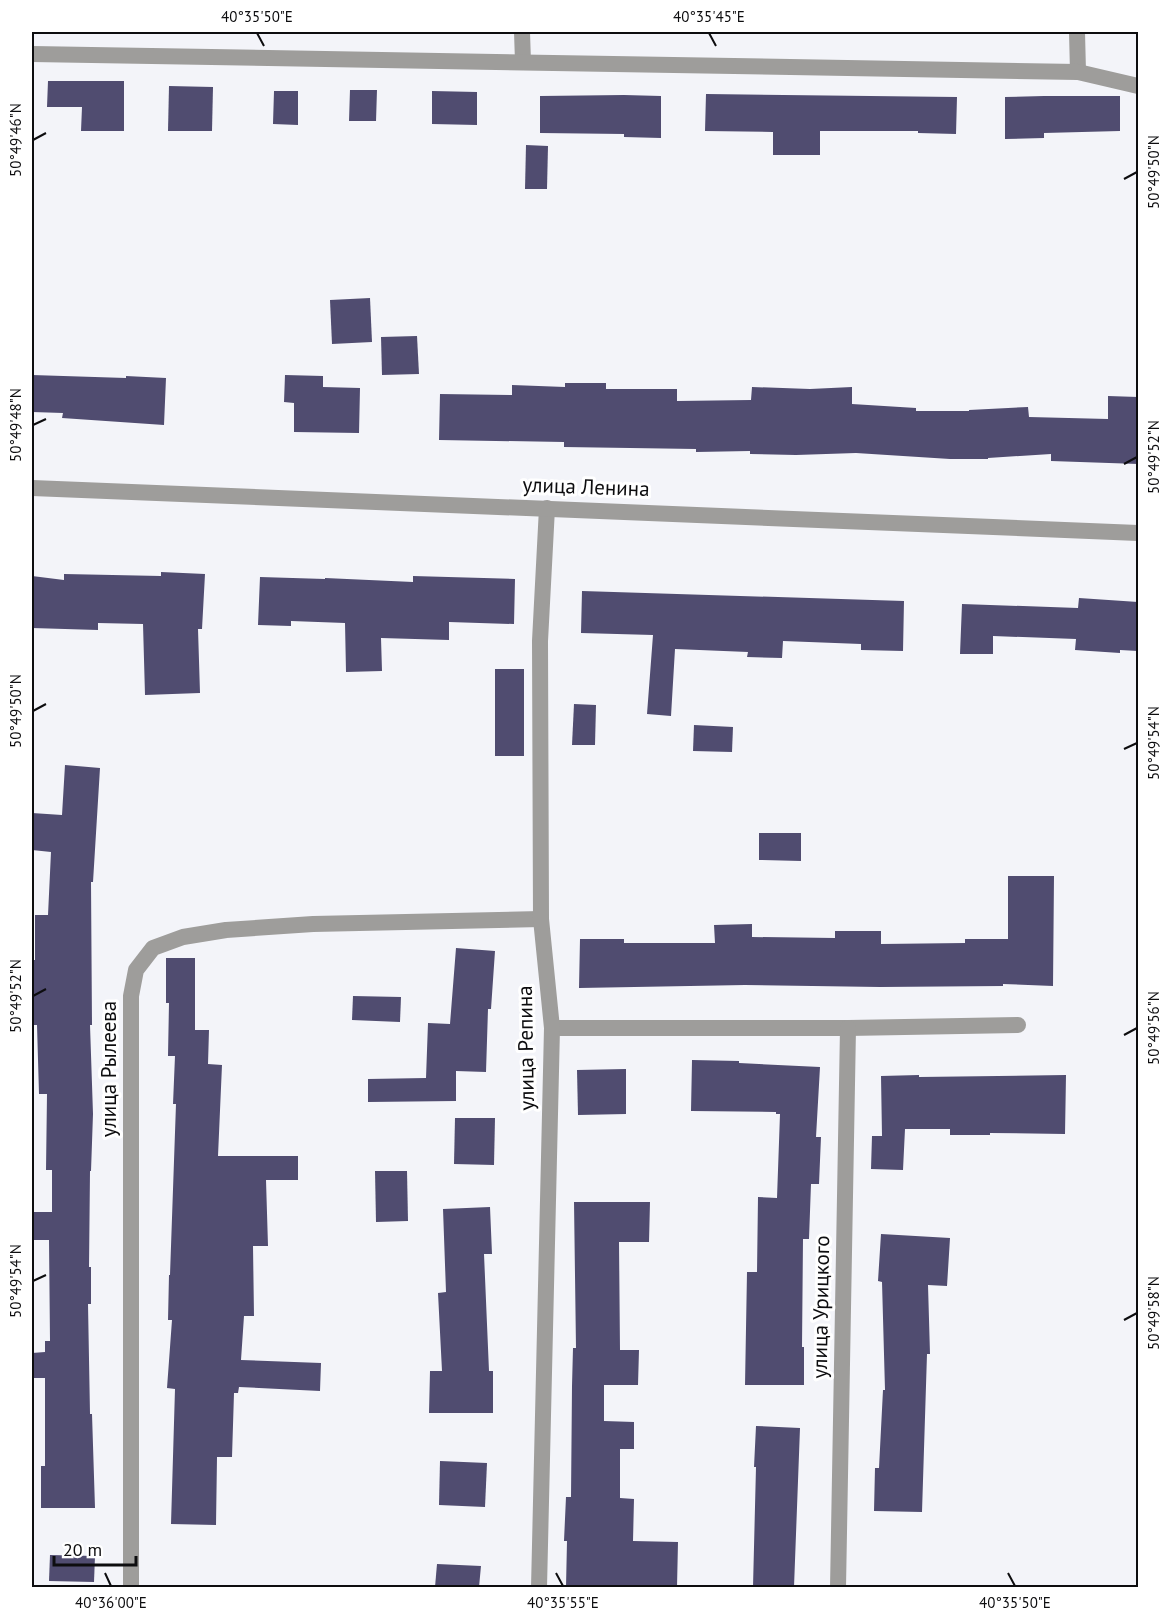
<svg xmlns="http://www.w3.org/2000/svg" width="1170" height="1619" font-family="'PT Sans',sans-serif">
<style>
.building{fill:#504c70}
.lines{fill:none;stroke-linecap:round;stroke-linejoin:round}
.minor{stroke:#9e9d9b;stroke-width:16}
.tertiary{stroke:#9e9d9b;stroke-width:16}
.ticks{fill:none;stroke:#0d0d0f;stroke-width:2}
.labels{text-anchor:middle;stroke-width:6;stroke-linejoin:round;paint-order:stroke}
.street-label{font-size:21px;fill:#0d0d0f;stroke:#fff}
.neatline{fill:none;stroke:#0d0d0f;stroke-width:2}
.ticks-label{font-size:15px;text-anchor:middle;fill:#0d0d0f}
</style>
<rect width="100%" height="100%" fill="#f3f4f9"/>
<g class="building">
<polygon points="48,81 124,81 124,131 81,131 82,107 47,107"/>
<polygon points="169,86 213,87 212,131 168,131"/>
<polygon points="350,90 377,90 376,121 349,121"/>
<polygon points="274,91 298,91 298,125 273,124"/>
<polygon points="432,91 477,92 477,125 432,124"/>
<polygon points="706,94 957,97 956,134 918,133 918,131 820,131 820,155 773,155 773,132 705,131"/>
<polygon points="624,95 661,96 661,138 624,137 624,134 540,133 540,96"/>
<polygon points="1044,96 1120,96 1120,131 1044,133 1044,138 1005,139 1005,97"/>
<polygon points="526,145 548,146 547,189 525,189"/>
<polygon points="370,298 372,342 332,344 330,300"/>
<polygon points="417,336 419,374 382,375 381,337"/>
<polygon points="32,375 126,378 126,376 166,378 164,425 62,418 63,413 32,412"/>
<polygon points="285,375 323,376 323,387 360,388 359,433 294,432 294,403 284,402"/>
<polygon points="565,383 606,383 606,389 677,389 677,401 751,400 752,387 810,389 852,387 852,404 916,408 916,411 969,411 969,410 1028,407 1029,417 1108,419 1108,396 1138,397 1138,464 1051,461 1051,454 988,458 988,459 950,459 856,453 796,455 750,454 750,451 696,452 696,449 564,447 564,442 439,440 440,394 512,395 512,385 565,387"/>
<polygon points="161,572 205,574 202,629 198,629 200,693 145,695 143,624 98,623 98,630 32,628 32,576 64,580 64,574 161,576"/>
<polygon points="413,576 515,579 514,624 449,622 449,640 381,638 382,671 346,672 345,623 291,621 291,626 258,625 260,577 325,579 325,578 413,582"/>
<polygon points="582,591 904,601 903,651 861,650 861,644 783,641 782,658 747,657 748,652 675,649 671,716 647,714 653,635 581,633"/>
<polygon points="1079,598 1138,602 1138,651 1120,650 1120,653 1075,650 1076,639 993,636 993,654 960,654 962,604 1078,608"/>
<rect x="495" y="669" width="29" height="87"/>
<polygon points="574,704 596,705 595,745 572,745"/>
<polygon points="694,725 733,727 732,752 693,751"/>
<polygon points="65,765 100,768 93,882 91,882 92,1025 90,1025 93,1114 91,1171 90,1171 89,1267 91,1267 91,1304 88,1304 90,1414 92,1414 95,1508 41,1508 41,1466 45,1466 45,1378 32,1378 32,1353 45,1352 45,1341 50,1341 49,1240 32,1240 32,1212 52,1212 52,1170 46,1170 47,1094 39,1094 37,1025 32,1025 32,960 35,960 35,915 48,915 51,852 32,850 32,813 62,815"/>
<polygon points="759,833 801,833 801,861 759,860"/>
<polygon points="1008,876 1054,876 1053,986 1003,984 1003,986 880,987 745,985 579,988 580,939 624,939 624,943 715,943 714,925 752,924 752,937 835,938 835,931 881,931 881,944 965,943 965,939 1008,939"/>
<polygon points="456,948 495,951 491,1009 488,1009 486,1072 456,1071 456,1101 368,1102 368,1079 426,1078 428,1023 450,1024"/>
<polygon points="166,958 195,958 195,1030 209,1030 208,1064 222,1065 218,1156 298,1156 298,1180 266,1180 268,1246 253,1246 254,1316 244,1316 241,1360 321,1363 320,1391 239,1387 238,1393 234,1393 232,1457 217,1457 216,1525 171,1524 175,1389 167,1388 172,1320 168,1320 169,1275 170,1275 176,1104 173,1104 175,1056 168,1056 169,1003 166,1003"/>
<polygon points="353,996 401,997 400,1022 352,1020"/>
<polygon points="692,1060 739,1061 739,1063 820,1067 816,1137 821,1137 819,1184 811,1184 809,1239 803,1239 802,1347 804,1347 804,1385 745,1385 747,1272 757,1272 758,1197 777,1198 780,1114 776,1114 776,1112 691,1111"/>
<polygon points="626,1069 626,1114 578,1115 577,1070"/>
<polygon points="919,1075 919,1077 1066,1075 1065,1134 990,1133 990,1135 950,1135 950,1129 905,1129 903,1170 871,1169 872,1136 882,1136 881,1076"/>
<polygon points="455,1118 495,1118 494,1165 454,1164"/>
<polygon points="375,1171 407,1171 408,1221 376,1222"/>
<polygon points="574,1202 650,1202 649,1242 619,1242 620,1350 639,1350 638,1385 604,1385 604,1421 634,1422 634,1449 620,1449 620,1498 634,1499 633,1541 678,1542 677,1587 566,1587 567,1541 564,1541 566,1497 571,1497 572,1386 573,1348 576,1348"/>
<polygon points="490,1207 492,1254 484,1254 489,1371 493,1371 493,1413 429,1413 430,1371 442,1371 438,1293 446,1292 443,1209"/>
<polygon points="881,1234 950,1238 947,1286 928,1285 930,1354 927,1354 922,1512 874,1511 875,1468 879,1468 883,1390 885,1390 882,1282 878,1281"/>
<polygon points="756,1426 800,1428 794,1587 753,1587 756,1467 754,1467"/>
<polygon points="440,1461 487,1463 485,1507 439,1505"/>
<polygon points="50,1555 95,1556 94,1582 49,1581"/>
<polygon points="437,1564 481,1566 479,1587 435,1587"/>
</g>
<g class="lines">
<g class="minor">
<polyline points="522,32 523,62"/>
<polyline points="1077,32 1078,72"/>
<polyline points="32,54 1078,72 1138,86"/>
<polyline points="552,1028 848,1028 1018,1025"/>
<polyline points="131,1588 131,996 136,970 153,948 183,937 226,930 313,924 541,919"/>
<polyline points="539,1588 552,1028 541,919 540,641 547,508"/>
<polyline points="838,1588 848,1028"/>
</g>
<polyline class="tertiary" points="32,488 1138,533"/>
</g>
<path class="ticks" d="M257 33 264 46M709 33 716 46M33 140 46 133M1124 179 1137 172M33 425 46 419M1124 464 1137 457M33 711 46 704M1124 749 1137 743M33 996 46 989M1124 1035 1137 1028M33 1281 46 1275M1124 1320 1137 1313M105 1573 111 1586M556 1573 563 1586M1008 1573 1015 1586"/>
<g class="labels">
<g class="street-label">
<text transform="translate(586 487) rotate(2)" y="7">улица Ленина</text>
<text transform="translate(526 1048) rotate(-91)" y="7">улица Репина</text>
<text transform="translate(109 1069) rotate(-90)" y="7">улица Рылеева</text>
<text transform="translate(821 1307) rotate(-89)" y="7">улица Урицкого</text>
</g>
</g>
<rect width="1170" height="1619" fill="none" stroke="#ffffff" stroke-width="66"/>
<path d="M54 1556v9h82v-9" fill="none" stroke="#0d0d0f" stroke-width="3"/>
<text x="63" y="1556" font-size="18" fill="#0d0d0f" stroke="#ffffff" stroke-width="4.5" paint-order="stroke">20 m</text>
<rect x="33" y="33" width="1104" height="1553" class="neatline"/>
<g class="ticks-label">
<text x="257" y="22">40°35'50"E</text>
<text x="709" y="22">40°35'45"E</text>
<text transform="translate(16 140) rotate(-90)" y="5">50°49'46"N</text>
<text transform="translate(1154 172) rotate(-90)" y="5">50°49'50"N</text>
<text transform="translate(16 425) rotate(-90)" y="5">50°49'48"N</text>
<text transform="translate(1154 457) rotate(-90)" y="5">50°49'52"N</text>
<text transform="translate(16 711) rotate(-90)" y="5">50°49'50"N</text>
<text transform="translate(1154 743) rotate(-90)" y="5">50°49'54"N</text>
<text transform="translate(16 996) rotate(-90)" y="5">50°49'52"N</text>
<text transform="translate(1154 1028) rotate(-90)" y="5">50°49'56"N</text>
<text transform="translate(16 1281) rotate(-90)" y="5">50°49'54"N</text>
<text transform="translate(1154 1313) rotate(-90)" y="5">50°49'58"N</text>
<text x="111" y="1608">40°36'00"E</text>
<text x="563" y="1608">40°35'55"E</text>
<text x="1015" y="1608">40°35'50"E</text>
</g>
</svg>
